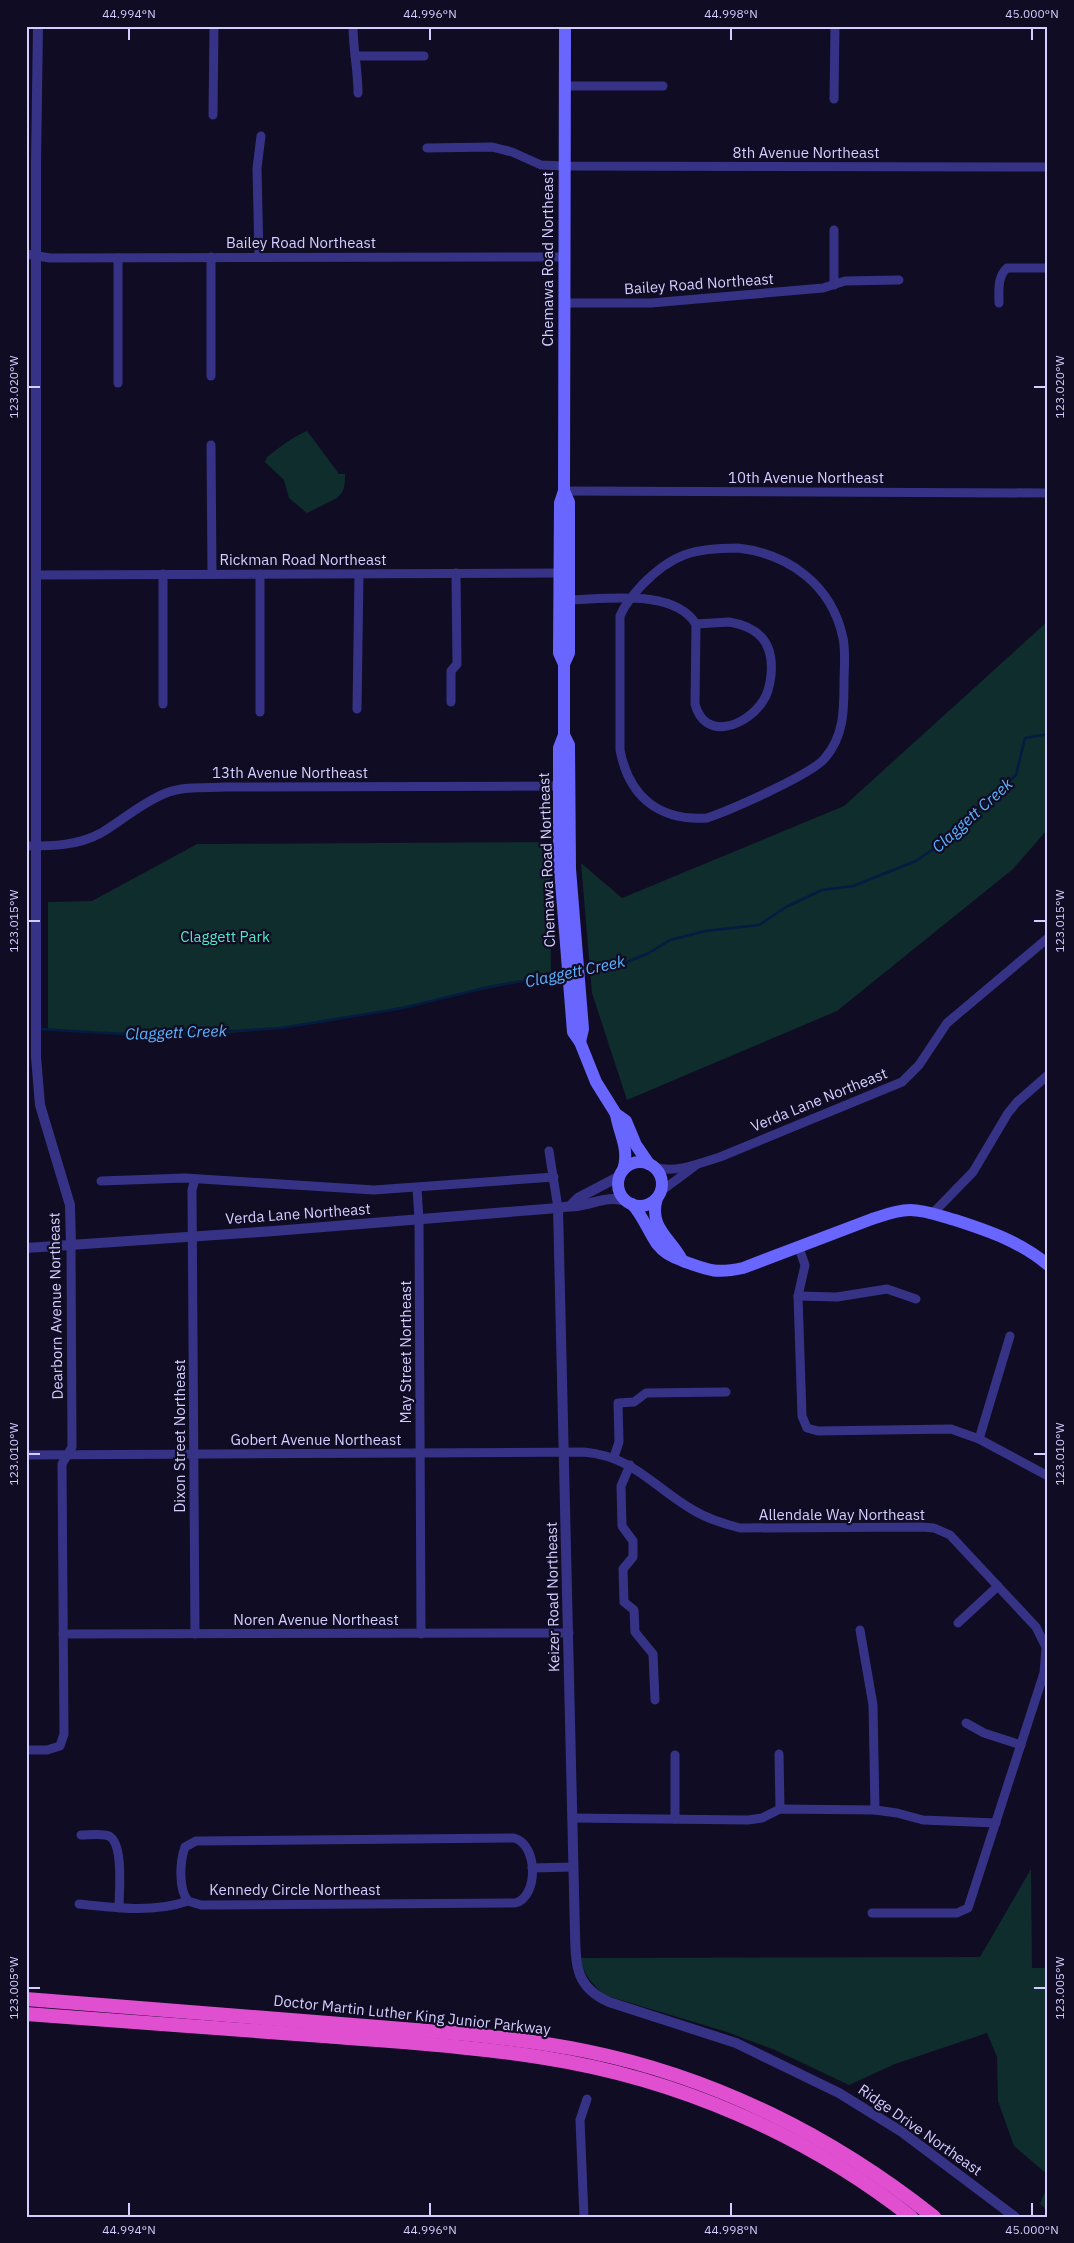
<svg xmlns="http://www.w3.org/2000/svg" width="1074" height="2243" font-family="'IBM Plex Sans',sans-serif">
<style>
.green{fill:#0e2d2c}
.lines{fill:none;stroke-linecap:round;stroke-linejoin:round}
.stream{stroke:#051c42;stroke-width:2.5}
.minor{stroke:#363386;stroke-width:9}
.tertiary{stroke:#363386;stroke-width:10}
.secondary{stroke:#6965ff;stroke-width:12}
.trunk{stroke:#e04fd0;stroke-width:14}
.ticks{fill:none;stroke:#d3ceff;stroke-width:2}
.labels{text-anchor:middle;stroke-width:4.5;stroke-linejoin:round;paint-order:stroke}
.street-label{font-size:15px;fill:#d3ceff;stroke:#100c23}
.park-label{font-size:15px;fill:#50e8c3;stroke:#100c23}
.water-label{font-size:16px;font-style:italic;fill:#5cb3ff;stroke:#100c23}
.neatline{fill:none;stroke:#d3ceff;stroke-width:2}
.ticks-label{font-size:12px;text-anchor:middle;fill:#d3ceff}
</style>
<rect width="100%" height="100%" fill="#100c23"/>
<g class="green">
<path d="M307 431 339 474H345C345 484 345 491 337 498L307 513 289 498 284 480 265 462 267 457C280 447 292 437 307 431Z"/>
<polygon points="1048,621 1048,829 1013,869 837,1011 627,1100 592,993 581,863 622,898 844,806"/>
<path d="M550 842 551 977C461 991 373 1017 283 1028 205 1037 125 1035 48 1030V902L92 901 197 844Z"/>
<path d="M1031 1869 1032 1968H1048V2175L1014 2146 998 2101 997 2057 987 2033 895 2064 849 2085 775 2050 727 2032 604 1995C592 1983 583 1975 581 1958L980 1957Z"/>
<polygon points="1048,2184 1048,2211 1040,2204"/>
</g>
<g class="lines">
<g class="stream">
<polyline points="582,970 603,964 622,964 649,953 670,940 705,931 759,925 786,907 822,890 853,886 916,861 948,839 1016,775 1025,738 1048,734"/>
<polyline points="38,1029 123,1034 187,1034 281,1028 403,1008 488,987 564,974"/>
</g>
<g class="minor">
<path d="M353 26C353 49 358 70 358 93"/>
<polyline points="355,56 424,56"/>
<polyline points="564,86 663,86"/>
<polyline points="834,99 835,26"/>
<polyline points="213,115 214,26"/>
<polyline points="427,148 492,147 512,152 541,165 564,166 1048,167"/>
<polyline points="834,230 834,285"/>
<polyline points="26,254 50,258 565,257"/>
<polyline points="211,257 211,376"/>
<polyline points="259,257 257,168 261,136"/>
<polyline points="118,258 118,383"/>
<polyline points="565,303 651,303 823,288 845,281 899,280"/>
<path d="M999 303C999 291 997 277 1007 268H1048"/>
<polyline points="211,445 212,573"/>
<polyline points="564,491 1048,493"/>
<path d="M738 548C789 554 832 585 843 638 846 652 844 668 844 683 844 710 844 736 825 758 811 775 730 810 707 818 659 821 629 797 620 750V616C625 604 633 595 642 585 673 553 695 548 738 548Z"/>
<polyline points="163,574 163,704"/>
<polyline points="37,575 564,573"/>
<path d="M565 600C602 600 673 587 696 624"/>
<path d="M729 622C760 627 774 644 771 675 770 684 768 694 763 701 747 726 705 742 695 704L696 624Z"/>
<polyline points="451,702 451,671 457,664 456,573"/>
<polyline points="357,709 359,575"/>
<polyline points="260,712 260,574"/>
<path d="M26 846C52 846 77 846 101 833 123 820 141 803 166 793 184 786 206 788 226 787L564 786"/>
<polyline points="549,1151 558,1208"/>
<path d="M655 1167C674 1174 701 1163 720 1157L902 1082 919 1065 947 1023 1048 938"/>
<polyline points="195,1179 192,1190 195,1634"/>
<polyline points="101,1181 185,1178 374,1190 554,1177"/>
<polyline points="417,1188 419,1220 421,1634"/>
<polyline points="660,1192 695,1166"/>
<polyline points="933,1213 973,1172 1008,1113 1017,1102 1048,1075"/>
<polyline points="799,1248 805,1265 798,1296 802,1416 807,1428 818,1431 951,1429 979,1439 1048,1476"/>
<polyline points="798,1296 837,1297 887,1289 916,1299"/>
<polyline points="979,1439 1010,1336"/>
<path d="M26 1455 584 1452C635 1457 653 1487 693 1510 708 1519 724 1524 740 1528L922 1527 934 1528 950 1535 1036 1627 1046 1647 1044 1673 968 1908 957 1913H872"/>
<polyline points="614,1457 619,1442 618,1403 634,1402 646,1393 726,1392"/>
<polyline points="630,1465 621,1486 622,1526 633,1541 633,1557 623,1569 624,1602 634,1610 635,1632 653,1654 655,1700"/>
<polyline points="958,1623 998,1586"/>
<polyline points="860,1630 873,1705 875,1810"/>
<polyline points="63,1634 569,1633"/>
<polyline points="966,1723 984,1733 1021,1745"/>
<polyline points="26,1750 47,1750 60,1746 64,1734 62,1464 72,1447 71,1245"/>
<polyline points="779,1754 780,1809"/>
<polyline points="572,1818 748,1820 762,1818 780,1809 875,1810 897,1813 923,1820 996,1823"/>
<polyline points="675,1819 675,1755"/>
<path d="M81 1835C89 1835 101 1833 109 1836 124 1844 119 1892 119 1908"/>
<path d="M514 1838C538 1844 539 1897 515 1903L201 1905 188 1901C178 1889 180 1861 185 1847L196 1841Z"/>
<polyline points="532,1868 573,1867"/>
<path d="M79 1904C114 1908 154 1913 188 1901"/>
<polyline points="584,2217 580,2120 587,2099"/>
</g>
<g class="tertiary">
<polyline points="38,26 36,162 36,1057 40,1105 70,1205 71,1245"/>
<polyline points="572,1204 578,1198 620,1176"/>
<path d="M558 1208 575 1934C576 1967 576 1987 609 2002L736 2043 839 2093 902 2132 1015 2217"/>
<path d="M26 1248 274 1231 558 1208C566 1206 573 1207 582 1205 598 1202 609 1196 626 1201"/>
</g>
<g class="secondary">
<polyline points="565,26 564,491 560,503 559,653 564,664 564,735 559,748 559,857 573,1032 580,1042 596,1082 616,1114 626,1121 636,1145 649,1164"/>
<polyline points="564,664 569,653 569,502 564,491"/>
<polyline points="564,735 569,745 570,869 583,1029 580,1042"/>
<path d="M616 1114C619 1134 630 1149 623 1170"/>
<circle cx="640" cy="1184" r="22"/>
<path d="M657 1198C648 1228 671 1238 682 1260"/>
<path d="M632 1204C643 1216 648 1231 657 1244 665 1254 672 1256 683 1261 708 1270 715 1274 743 1268L872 1219C884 1215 897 1210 910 1210 925 1210 940 1216 955 1220 989 1231 1021 1242 1048 1265"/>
</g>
<g class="trunk">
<path d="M26 1999 466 2034C506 2038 546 2043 586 2051 714 2077 832 2136 934 2217"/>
<path d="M26 2014C125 2022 224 2029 323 2036 396 2042 471 2046 545 2058 678 2079 805 2134 911 2217"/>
</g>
</g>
<path class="ticks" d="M129 28V40M430 28V40M731 28V40M1032 28V40M28 387H40M1034 387H1046M28 921H40M1034 921H1046M28 1454H40M1034 1454H1046M28 1988H40M1034 1988H1046M129 2203V2216M430 2203V2216M731 2203V2216M1032 2203V2216"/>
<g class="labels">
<g class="street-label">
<text x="806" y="158">8th Avenue Northeast</text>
<text x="301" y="248">Bailey Road Northeast</text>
<text transform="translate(548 259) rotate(-90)" y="5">Chemawa Road Northeast</text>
<text transform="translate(699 284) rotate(-4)" y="5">Bailey Road Northeast</text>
<text x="806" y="483">10th Avenue Northeast</text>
<text x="303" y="565">Rickman Road Northeast</text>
<text x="290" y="778">13th Avenue Northeast</text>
<text transform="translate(547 860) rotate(-92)" y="5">Chemawa Road Northeast</text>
<text transform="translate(819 1100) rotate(-22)" y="5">Verda Lane Northeast</text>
<text transform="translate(298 1214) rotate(-4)" y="5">Verda Lane Northeast</text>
<text transform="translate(56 1306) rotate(-91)" y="5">Dearborn Avenue Northeast</text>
<text transform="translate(406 1352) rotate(-90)" y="5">May Street Northeast</text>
<text transform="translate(180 1436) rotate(-90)" y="5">Dixon Street Northeast</text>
<text x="316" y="1445">Gobert Avenue Northeast</text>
<text x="842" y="1520">Allendale Way Northeast</text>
<text transform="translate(553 1597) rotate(-91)" y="5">Keizer Road Northeast</text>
<text x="316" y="1625">Noren Avenue Northeast</text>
<text x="295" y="1895">Kennedy Circle Northeast</text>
<text transform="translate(412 2015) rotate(6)" y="5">Doctor Martin Luther King Junior Parkway</text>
<text transform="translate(920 2130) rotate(35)" y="5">Ridge Drive Northeast</text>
</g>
<g class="park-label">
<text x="225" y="942">Claggett Park</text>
</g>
<g class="water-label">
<text transform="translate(972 815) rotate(-42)" y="6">Claggett Creek</text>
<text transform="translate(575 971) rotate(-12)" y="6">Claggett Creek</text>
<text transform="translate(176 1032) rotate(-2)" y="6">Claggett Creek</text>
</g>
</g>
<rect width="1074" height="2243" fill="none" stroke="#100c23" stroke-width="55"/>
<rect x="28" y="28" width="1018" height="2188" class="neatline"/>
<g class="ticks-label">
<text x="129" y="18">44.994°N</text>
<text x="430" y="18">44.996°N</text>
<text x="731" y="18">44.998°N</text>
<text x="1032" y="18">45.000°N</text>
<text transform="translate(1060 387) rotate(-90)" y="4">123.020°W</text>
<text transform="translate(14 387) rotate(-90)" y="4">123.020°W</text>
<text transform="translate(1060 921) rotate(-90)" y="4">123.015°W</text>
<text transform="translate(14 921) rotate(-90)" y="4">123.015°W</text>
<text transform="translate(1060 1454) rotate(-90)" y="4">123.010°W</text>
<text transform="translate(14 1454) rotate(-90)" y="4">123.010°W</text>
<text transform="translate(14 1988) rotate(-90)" y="4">123.005°W</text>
<text transform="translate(1060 1988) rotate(-90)" y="4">123.005°W</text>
<text x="129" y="2234">44.994°N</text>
<text x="430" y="2234">44.996°N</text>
<text x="731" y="2234">44.998°N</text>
<text x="1032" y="2234">45.000°N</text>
</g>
</svg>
